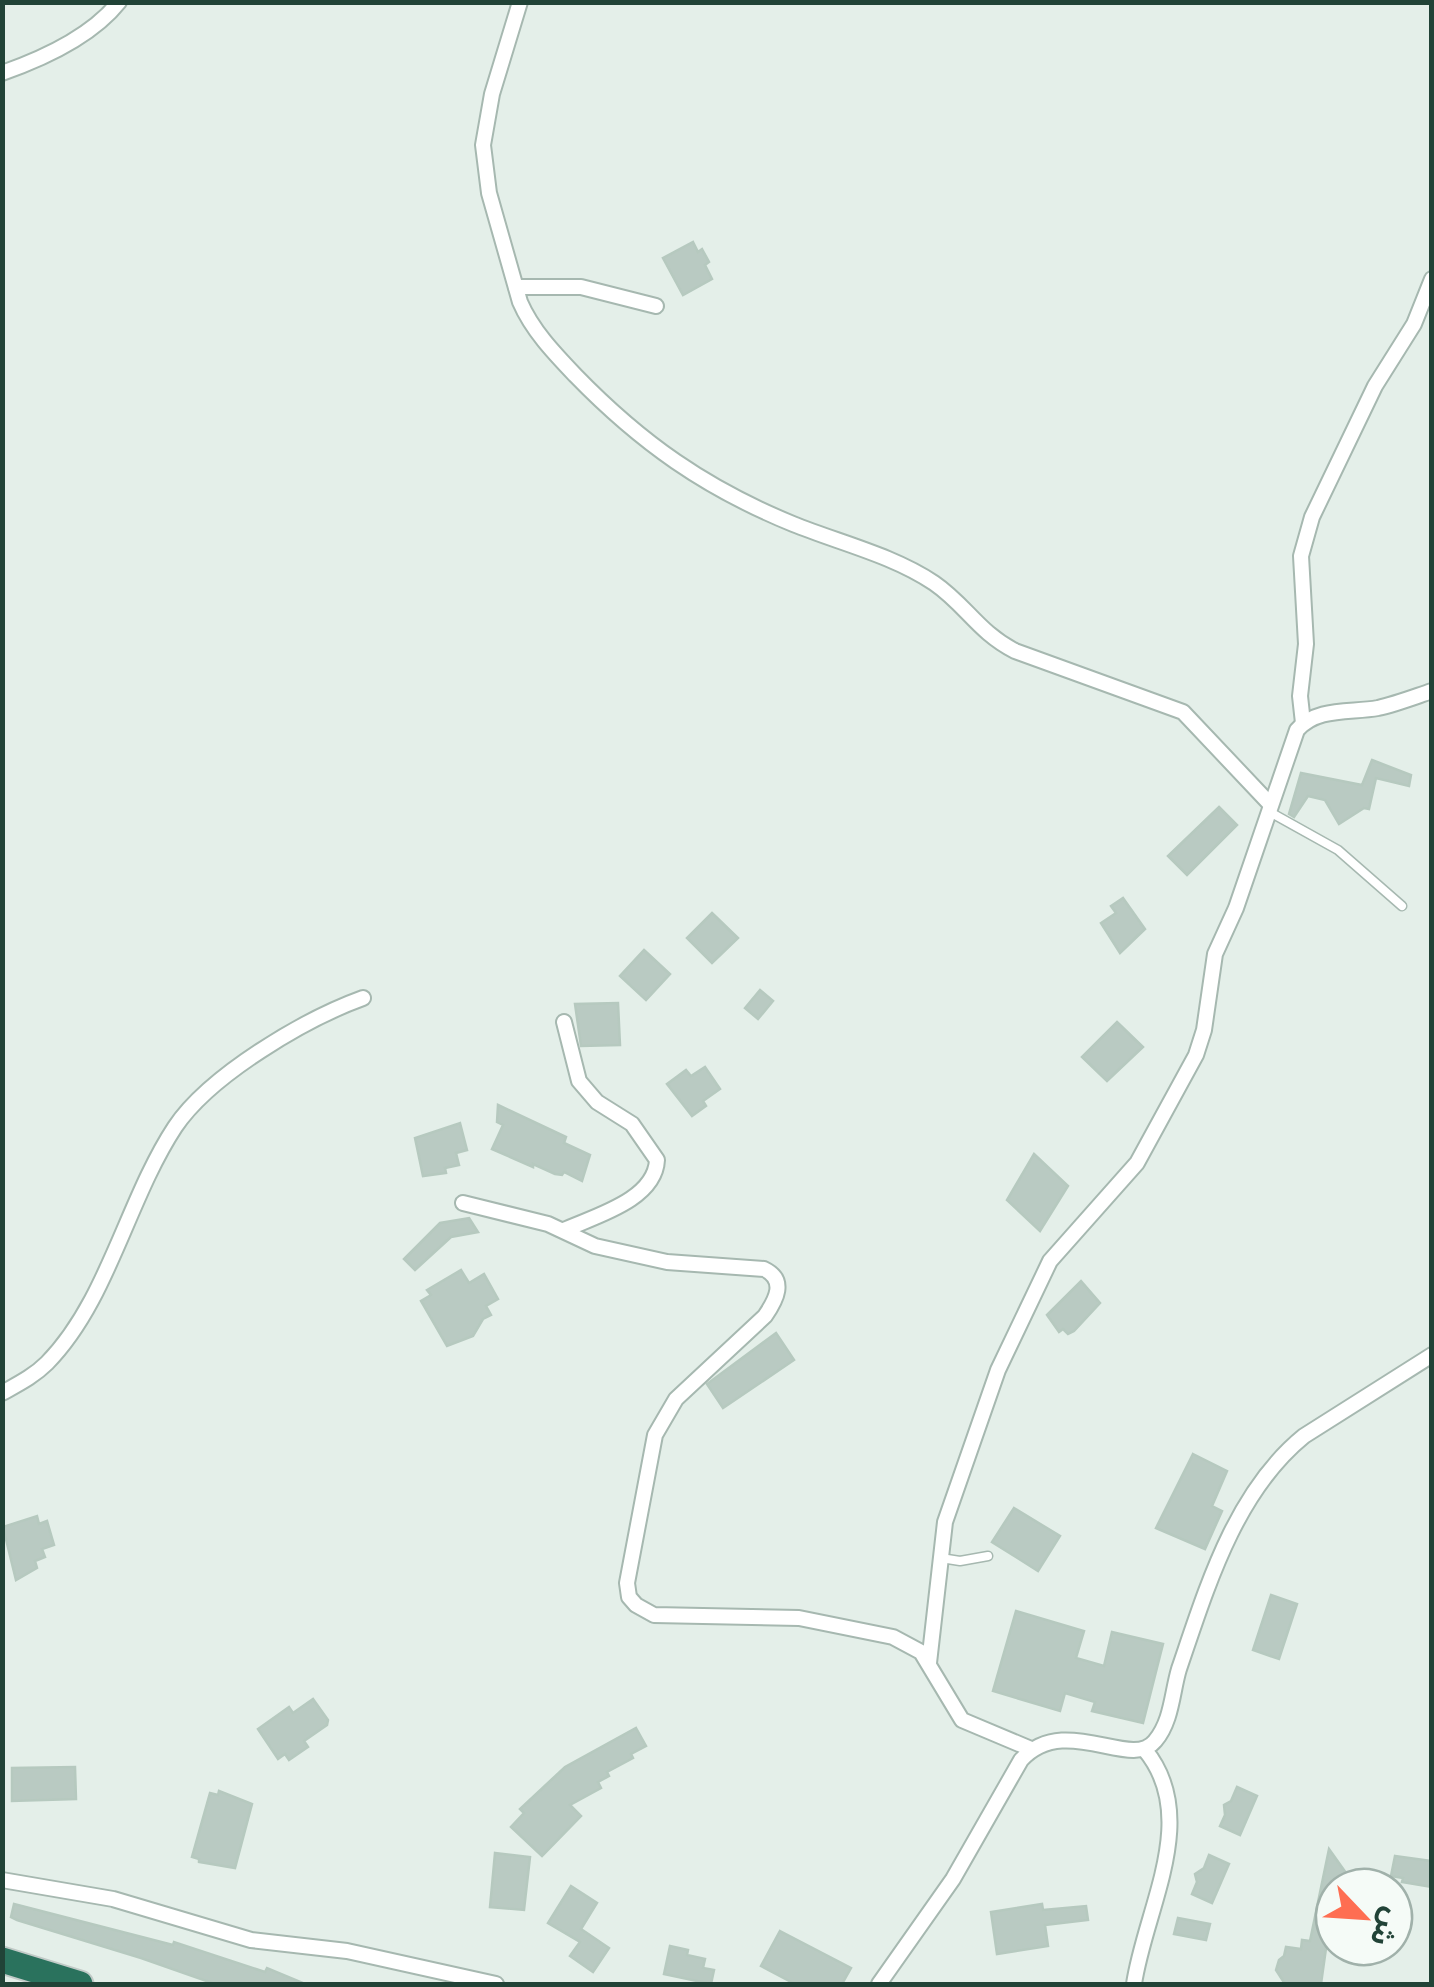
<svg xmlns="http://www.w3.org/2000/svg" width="1434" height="1987" font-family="Signika,'Noto Sans Arabic',sans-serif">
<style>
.building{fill:#b9cac2;stroke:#b6c9bf;stroke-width:2.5}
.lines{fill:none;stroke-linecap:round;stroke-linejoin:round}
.lane-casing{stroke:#a6b8b0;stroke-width:11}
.street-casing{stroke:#a6b8b0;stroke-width:18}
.highway-casing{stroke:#c1cac7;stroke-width:29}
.lane{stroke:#fff;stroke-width:8}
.street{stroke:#fff;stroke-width:14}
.highway{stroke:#2a725d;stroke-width:25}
</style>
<rect width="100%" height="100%" fill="#e4efe9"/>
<g class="building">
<polygon points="693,242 698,252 702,249 709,262 705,265 712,279 683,295 663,258"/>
<polygon points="1372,760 1411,775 1409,786 1376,778 1369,809 1364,808 1339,824 1325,800 1308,796 1294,817 1289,814 1301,773 1362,785"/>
<polygon points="1219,807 1237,825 1187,875 1168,856"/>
<polygon points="1123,898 1145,929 1120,953 1101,923 1116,913 1111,906"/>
<polygon points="712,913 738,938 712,963 687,938"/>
<polygon points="644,950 670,974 646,1000 620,976"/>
<polygon points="760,990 773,1001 758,1019 745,1008"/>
<polygon points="618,1003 620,1045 581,1046 575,1004"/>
<polygon points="1117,1022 1143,1047 1107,1081 1082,1057"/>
<polygon points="705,1067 720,1089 703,1101 706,1106 692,1116 667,1084 686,1070 691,1076"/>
<polygon points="498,1105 566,1137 564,1143 590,1155 582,1181 564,1172 562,1175 555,1174 533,1164 533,1167 492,1149 503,1125 497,1122"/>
<polygon points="460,1123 467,1150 456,1153 459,1165 445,1168 446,1173 423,1176 415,1138"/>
<polygon points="1034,1154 1068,1186 1040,1231 1007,1200"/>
<polygon points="469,1218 478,1232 451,1237 415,1270 404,1259 440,1223"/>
<polygon points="461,1270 469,1283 484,1274 498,1299 486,1306 491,1315 483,1319 473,1336 447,1346 421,1301 431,1295 427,1290"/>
<polygon points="1081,1281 1100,1303 1074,1331 1068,1334 1063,1329 1059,1332 1047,1315"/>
<polygon points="776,1333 794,1360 723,1408 707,1384"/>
<polygon points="1193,1454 1227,1471 1212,1506 1222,1511 1205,1549 1156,1528"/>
<polygon points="1014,1508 1060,1536 1038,1571 992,1542"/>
<polygon points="37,1516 39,1524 47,1521 54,1545 42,1549 45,1557 35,1561 37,1568 16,1580 3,1527"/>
<polygon points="1271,1595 1297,1604 1279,1659 1253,1650"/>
<polygon points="1016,1611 1084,1631 1076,1658 1104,1666 1112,1632 1163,1644 1143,1723 1092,1711 1095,1702 1065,1693 1060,1711 993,1691"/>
<polygon points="313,1699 328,1720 327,1725 304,1741 308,1747 289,1760 285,1754 278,1759 258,1729 289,1707 293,1713"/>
<polygon points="636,1728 646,1746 631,1754 633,1758 607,1772 609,1776 598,1782 601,1788 570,1805 581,1816 542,1856 511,1827 524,1813 520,1809 565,1767"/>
<polygon points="75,1767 76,1799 12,1801 12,1768"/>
<polygon points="1237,1787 1257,1796 1240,1835 1220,1826 1225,1815 1224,1805 1231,1801"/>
<polygon points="219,1791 252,1804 235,1868 199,1862 199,1859 192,1857 210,1793 218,1795"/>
<polygon points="1329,1849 1356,1887 1334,1887 1334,1921 1330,1920 1321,1984 1285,1984 1276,1970 1279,1960 1284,1956 1286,1947 1301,1949 1302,1940 1310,1941"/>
<polygon points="495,1853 530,1857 524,1910 490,1907"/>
<polygon points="1209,1855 1229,1864 1212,1903 1192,1894 1197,1882 1195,1874 1204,1868"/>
<polygon points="1395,1856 1432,1861 1432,1887 1402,1882 1403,1878 1391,1876"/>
<polygon points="571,1886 597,1903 581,1929 609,1948 593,1972 570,1956 580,1942 548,1923"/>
<polygon points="14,1904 173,1945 174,1942 265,1972 267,1968 305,1984 215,1984 141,1958 17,1920 11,1917"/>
<polygon points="1042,1904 1043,1910 1086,1906 1088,1920 1045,1925 1048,1946 997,1954 991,1912"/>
<polygon points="1178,1918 1210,1924 1206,1940 1174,1934"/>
<polygon points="780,1931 851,1968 842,1984 795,1984 761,1966"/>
<polygon points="670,1946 688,1950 687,1955 705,1959 703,1968 714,1970 711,1984 664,1974"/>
</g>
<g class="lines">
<defs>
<g id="lane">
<polyline points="1268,811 1338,850 1402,906"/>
<polyline points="941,1558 960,1561 988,1556"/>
</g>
<g id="street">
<path d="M520 2 492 94 483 145 489 193 520 302C532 330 554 353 575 375 641 443 705 488 793 524 840 543 892 555 934 583 966 605 978 632 1015 651L1183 712 1270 804"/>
<path d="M2 73C42 59 92 36 119 2"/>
<polyline points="516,287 581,287 656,306"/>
<polyline points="1303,723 1300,696 1306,644 1301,556 1312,517 1375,386 1414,324 1432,279"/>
<path d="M564 1022 579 1081 597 1102 632 1124 657 1160C655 1200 595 1216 564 1230"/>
<path d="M463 1203 548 1224 595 1246 667 1262 764 1269C787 1280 776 1300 765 1316L676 1399 655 1435 627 1583 629 1597 636 1605 654 1615 799 1618 893 1637 921 1652 962 1720 1031 1749"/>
<path d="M2 1393C18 1384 34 1376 47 1363 108 1301 127 1200 175 1127 210 1075 305 1019 363 998"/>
<path d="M929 1663 945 1522 998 1370 1050 1261 1137 1163 1196 1055 1204 1030 1215 954 1236 908 1297 730C1317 707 1350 713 1378 708 1396 704 1414 697 1432 691"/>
<polyline points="2,1880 113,1899 251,1940 347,1951 496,1984"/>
<path d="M879 1984 953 1879 1021 1760C1065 1712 1131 1771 1155 1741 1172 1721 1172 1692 1179 1669 1207 1587 1235 1492 1304 1436L1432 1355"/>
<path d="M1134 1984C1145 1909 1201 1818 1145 1750"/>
</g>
<polyline id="highway" points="2,1960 80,1984"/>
</defs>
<use href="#lane" class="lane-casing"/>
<use href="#street" class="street-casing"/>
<use href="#highway" class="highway-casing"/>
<use href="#lane" class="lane"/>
<use href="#street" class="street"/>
<use href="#highway" class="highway"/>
</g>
<rect width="1434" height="1987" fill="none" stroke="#214337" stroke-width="10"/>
<g transform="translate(1364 1917) rotate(115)"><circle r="48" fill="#f5fbf7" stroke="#a0b1aa" stroke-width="2.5"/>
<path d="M0-8L18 38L0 25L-18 38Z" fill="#fe6e52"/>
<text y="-15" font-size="28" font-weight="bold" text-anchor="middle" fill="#214337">ش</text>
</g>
</svg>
